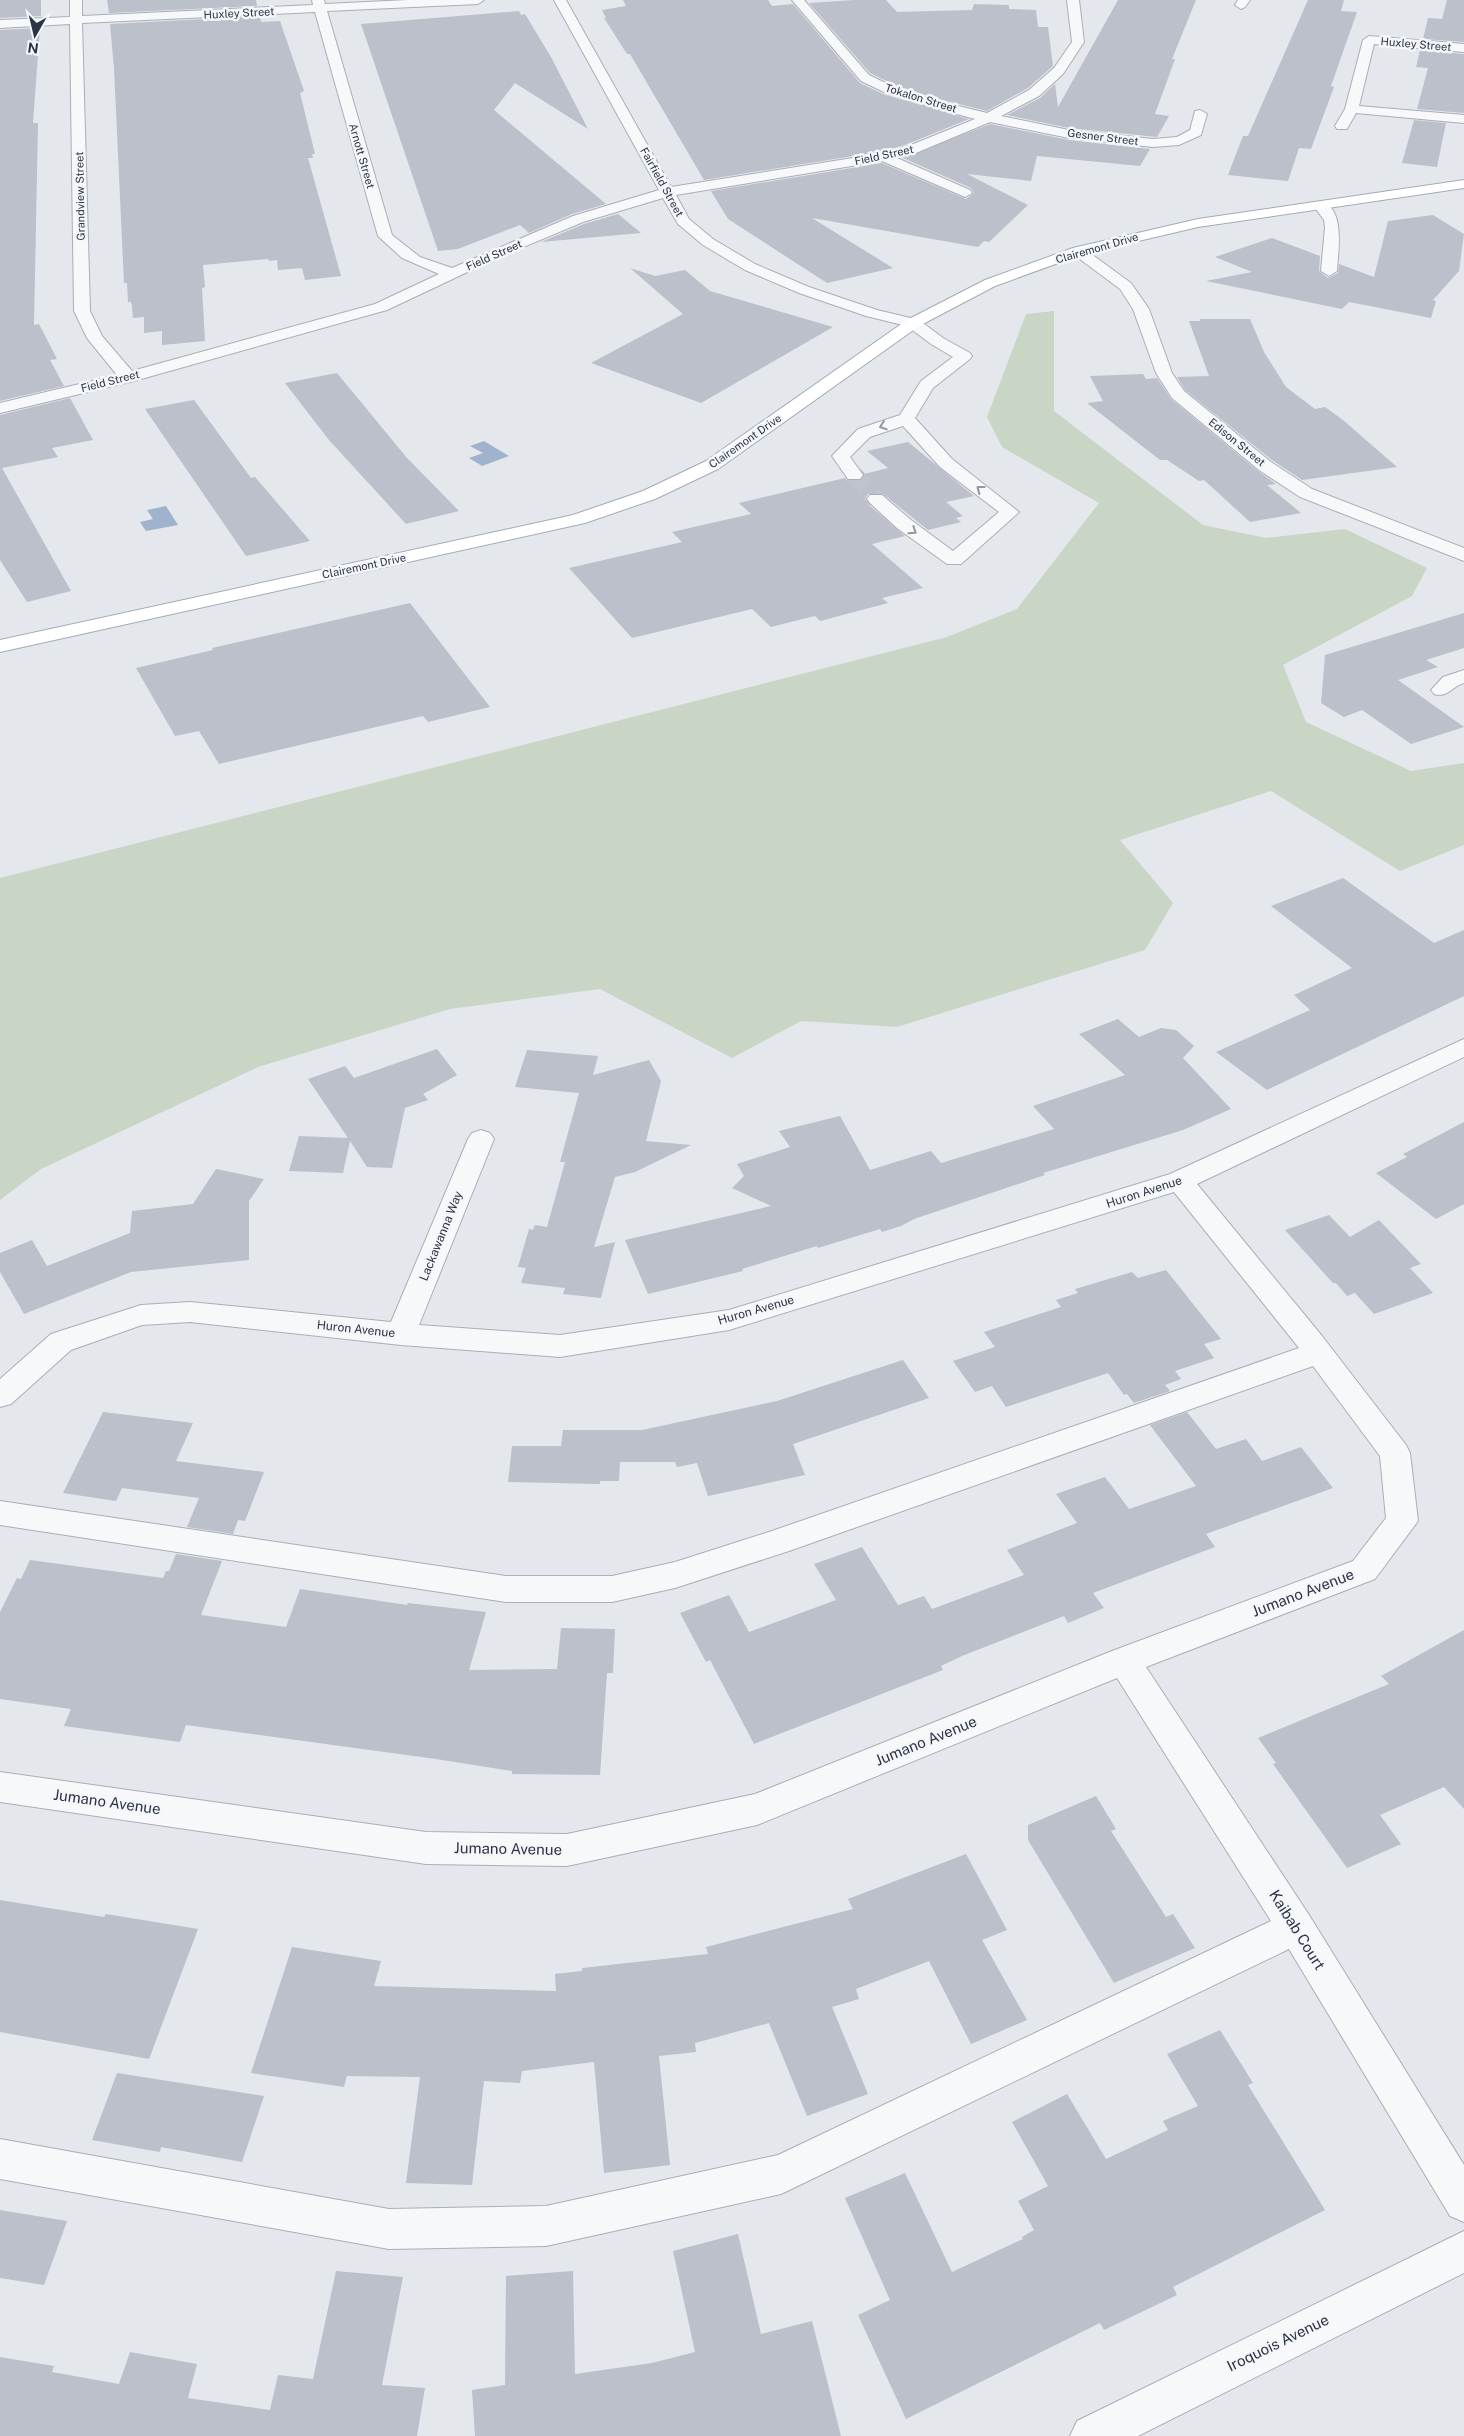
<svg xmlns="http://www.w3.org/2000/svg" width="1464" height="2436" viewBox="0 0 1464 2436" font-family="'Public Sans',sans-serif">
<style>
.green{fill:#c9d6c5}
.water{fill:#9fb4cc}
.building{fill:#bbc0ca}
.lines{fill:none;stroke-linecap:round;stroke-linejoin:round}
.minor-tunnel{stroke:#bfc3cb;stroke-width:18;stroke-dasharray:18 9;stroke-linecap:butt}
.minor-casing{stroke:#a9aeb7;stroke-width:2}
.major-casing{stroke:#a3abb8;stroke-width:2}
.minor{fill:#f7f8fa;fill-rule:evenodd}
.major{fill:#fff;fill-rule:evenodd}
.oneway{stroke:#9196a0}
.labels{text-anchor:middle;stroke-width:5;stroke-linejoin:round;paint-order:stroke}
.far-street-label{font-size:11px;fill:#2b3445;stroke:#f4f6f9}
.street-label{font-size:12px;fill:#2b3445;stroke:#f4f6f9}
.near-street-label{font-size:15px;fill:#2b3445;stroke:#f4f6f9}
</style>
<rect width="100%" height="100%" fill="#e4e7ec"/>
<!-- green -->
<path class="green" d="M 1054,311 L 1054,411 L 1203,525 L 1266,538 L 1345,529 L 1427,568 L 1412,596 L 1283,665 L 1306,722 L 1411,771 L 1464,763 L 1464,845 L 1400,871 L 1271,791 L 1120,840 L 1173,903 L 1145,950 L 897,1027 L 801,1021 L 732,1058 L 600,989 L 450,1009 L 258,1067 L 41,1169 L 0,1200 L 0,878 L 947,637 L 1017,609 L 1099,503 L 1002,447 L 987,417 L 1026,314 Z"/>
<!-- water -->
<g class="water">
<path d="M 484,441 L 509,456 L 482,466 L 469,458 L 483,453 L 470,446 Z"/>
<path d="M 166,506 L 178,525 L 146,531 L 140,522 L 153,519 L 147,510 Z"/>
</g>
<!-- building -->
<g class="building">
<path d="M 0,0 L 41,0 L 41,16 L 0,18 Z"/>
<path d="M 107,0 L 256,0 L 257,6 L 109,13 Z"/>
<path d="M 623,0 L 768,0 L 772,6 L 793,4 L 860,83 L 883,94 L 969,119 L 905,145 L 884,151 L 704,180 L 630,54 L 627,54 L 604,18 L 606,18 L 602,10 L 626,6 Z"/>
<path d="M 854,0 L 886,0 L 897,12 L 972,10 L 974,4 L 1009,5 L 1009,9 L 1036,10 L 1038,27 L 1048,27 L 1053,66 L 1028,88 L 987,111 L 931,97 L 895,85 L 870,73 L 809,3 Z"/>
<path d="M 1118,0 L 1196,0 L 1172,59 L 1175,59 L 1155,114 L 1169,116 L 1157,137 L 1069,128 L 1007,115 L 1040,98 L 1055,84 L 1058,107 Z"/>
<path d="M 1308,0 L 1344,0 L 1341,11 L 1357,12 L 1331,86 L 1334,87 L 1311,149 L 1299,148 L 1288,181 L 1228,175 L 1243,136 L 1248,136 Z"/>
<path d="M 1447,0 L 1464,0 L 1464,42 L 1423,39 L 1428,18 L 1442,19 Z"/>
<path d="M 519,11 L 521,15 L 525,14 L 551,57 L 588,129 L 515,83 L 494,110 L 606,204 L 572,214 L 529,233 L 520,225 L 458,249 L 438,251 L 361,24 Z"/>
<path d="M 260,16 L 261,22 L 280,21 L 304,91 L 300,93 L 315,154 L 312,154 L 313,158 L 308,158 L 341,276 L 305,280 L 302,268 L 278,270 L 277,260 L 269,261 L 268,259 L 203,265 L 205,287 L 202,288 L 205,341 L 162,345 L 162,331 L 144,333 L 144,317 L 133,318 L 132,306 L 131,302 L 128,302 L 127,283 L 124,283 L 114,68 L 110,24 Z"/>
<path d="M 40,28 L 33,123 L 38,123 L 34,325 L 39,324 L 57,359 L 50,360 L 64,386 L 0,401 L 0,30 Z"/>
<path d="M 1420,50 L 1464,54 L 1464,113 L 1417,109 L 1428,68 L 1416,67 Z"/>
<path d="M 1414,120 L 1446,123 L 1437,167 L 1402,163 Z"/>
<path d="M 990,124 L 1069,140 L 1150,149 L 1140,166 L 1037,156 L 1031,181 L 967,174 L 1028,205 L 989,242 L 984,241 L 978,247 L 812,218 L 893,268 L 827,283 L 728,219 L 711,191 L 882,163 L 966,199 L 974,193 L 971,188 L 903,158 Z"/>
<path d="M 618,214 L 641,233 L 541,242 L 584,224 Z"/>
<path d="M 1433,215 L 1464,234 L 1459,271 L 1433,300 L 1436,301 L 1431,318 L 1349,302 L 1342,309 L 1206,281 L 1252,272 L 1215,257 L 1272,238 L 1320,256 L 1319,271 L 1328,278 L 1338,273 L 1339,264 L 1374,277 L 1388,221 Z"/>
<path d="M 630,268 L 655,276 L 685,270 L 710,291 L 833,327 L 701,403 L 591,363 L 683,314 Z"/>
<path d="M 1200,319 L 1250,319 L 1264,352 L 1286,387 L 1315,409 L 1325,407 L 1343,420 L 1397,467 L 1302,480 L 1272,460 L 1185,390 L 1177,377 L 1209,376 L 1189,321 L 1200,321 Z"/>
<path d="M 337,373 L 407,458 L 459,511 L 406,524 L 329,440 L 285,383 Z"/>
<path d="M 1143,374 L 1146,379 L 1157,378 L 1171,399 L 1258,471 L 1276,484 L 1267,485 L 1301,513 L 1250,522 L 1204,480 L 1199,481 L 1167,460 L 1160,460 L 1087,403 L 1103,401 L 1090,376 Z"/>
<path d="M 70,398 L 93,440 L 52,448 L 58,457 L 2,468 L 71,591 L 27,602 L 0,560 L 0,415 Z"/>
<path d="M 194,400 L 251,478 L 255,477 L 310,541 L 246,556 L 145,409 Z"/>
<path d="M 908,442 L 974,496 L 946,502 L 963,516 L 956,518 L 961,522 L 928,530 L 883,494 L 868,494 L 865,499 L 868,504 L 905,536 L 872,544 L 923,588 L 882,598 L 888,603 L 820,621 L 815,616 L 771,627 L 752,609 L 632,638 L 569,568 L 682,542 L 672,532 L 751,514 L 739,503 L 845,478 L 848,481 L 860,481 L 864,474 L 888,468 L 867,451 Z"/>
<path d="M 410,603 L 490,707 L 428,722 L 423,716 L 219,764 L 199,731 L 175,736 L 136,668 L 213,650 L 212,648 Z"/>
<path d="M 1464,613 L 1464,648 L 1426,660 L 1438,667 L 1398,680 L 1464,727 L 1411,744 L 1362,710 L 1344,717 L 1321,703 L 1325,655 Z"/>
<path d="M 1343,878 L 1434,943 L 1464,930 L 1464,996 L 1267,1090 L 1216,1052 L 1310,1010 L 1294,995 L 1352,968 L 1271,906 Z"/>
<path d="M 1118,1019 L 1139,1037 L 1161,1028 L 1176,1030 L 1194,1046 L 1183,1058 L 1231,1109 L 1183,1130 L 1043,1173 L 1045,1175 L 914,1219 L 901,1226 L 882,1232 L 880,1229 L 818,1248 L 817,1246 L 742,1269 L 743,1271 L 648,1294 L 625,1240 L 771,1206 L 732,1188 L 744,1176 L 737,1164 L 790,1147 L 779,1131 L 840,1116 L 870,1170 L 931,1151 L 941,1163 L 1054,1129 L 1033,1106 L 1125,1075 L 1079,1034 Z"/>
<path d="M 437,1049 L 457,1075 L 423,1094 L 428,1100 L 405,1108 L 392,1168 L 367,1167 L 350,1141 L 343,1173 L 289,1171 L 299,1136 L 348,1138 L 308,1079 L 345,1066 L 354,1078 Z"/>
<path d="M 527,1050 L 598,1056 L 593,1075 L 649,1060 L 661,1081 L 646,1141 L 691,1145 L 635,1172 L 615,1177 L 594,1247 L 615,1242 L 601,1298 L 563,1294 L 565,1288 L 521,1283 L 526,1268 L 518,1267 L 529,1229 L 533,1230 L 535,1225 L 547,1227 L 565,1162 L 560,1162 L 579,1093 L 515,1087 Z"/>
<path d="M 1464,1122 L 1464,1204 L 1436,1219 L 1376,1173 L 1407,1157 L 1403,1154 Z"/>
<path d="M 216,1169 L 264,1179 L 249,1201 L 249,1260 L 131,1272 L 24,1314 L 0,1272 L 0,1253 L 32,1240 L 47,1266 L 130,1233 L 132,1211 L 193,1204 Z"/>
<path d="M 1329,1215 L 1350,1237 L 1379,1220 L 1421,1264 L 1410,1268 L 1433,1293 L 1374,1314 L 1355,1293 L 1347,1296 L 1336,1283 L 1333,1283 L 1285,1230 Z"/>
<path d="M 1166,1270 L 1221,1339 L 1204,1344 L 1214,1358 L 1175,1371 L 1181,1379 L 1165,1385 L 1170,1391 L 1134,1403 L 1127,1394 L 1124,1395 L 1108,1373 L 1006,1407 L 992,1386 L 975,1392 L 953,1361 L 995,1347 L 984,1332 L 1061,1307 L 1056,1300 L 1078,1293 L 1075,1289 L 1132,1272 L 1138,1278 Z"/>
<path d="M 903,1360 L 929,1398 L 793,1444 L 805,1475 L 708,1496 L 697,1463 L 677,1467 L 675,1462 L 620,1462 L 619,1481 L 600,1481 L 600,1484 L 508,1482 L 512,1446 L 561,1446 L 563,1430 L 642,1430 L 777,1401 Z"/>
<path d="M 103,1412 L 193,1423 L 176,1461 L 264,1472 L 245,1521 L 238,1520 L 233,1534 L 187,1527 L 199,1498 L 122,1488 L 116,1501 L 63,1493 Z"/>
<path d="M 1187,1412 L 1216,1449 L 1246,1439 L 1262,1461 L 1301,1447 L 1333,1488 L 1206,1534 L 1215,1547 L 1093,1593 L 1104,1608 L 1068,1623 L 1064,1616 L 962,1656 L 941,1666 L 943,1670 L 754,1744 L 710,1660 L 706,1662 L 680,1613 L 729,1595 L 749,1632 L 836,1600 L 814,1564 L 862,1547 L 898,1605 L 924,1596 L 932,1609 L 1024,1575 L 1007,1550 L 1077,1523 L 1056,1494 L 1105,1477 L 1129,1509 L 1196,1486 L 1150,1425 Z"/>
<path d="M 176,1554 L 222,1561 L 201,1615 L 286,1627 L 300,1589 L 407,1605 L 408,1603 L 486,1612 L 469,1670 L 557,1669 L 561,1628 L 615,1629 L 613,1673 L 607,1673 L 600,1775 L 512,1774 L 512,1771 L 436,1759 L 186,1725 L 180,1742 L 64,1726 L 71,1709 L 0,1699 L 0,1612 L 17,1578 L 21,1579 L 30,1560 L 163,1578 L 166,1571 L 169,1571 Z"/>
<path d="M 1464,1630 L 1464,1809 L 1444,1787 L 1380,1815 L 1401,1844 L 1347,1868 L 1273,1764 L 1276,1763 L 1258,1738 L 1389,1684 L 1381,1676 Z"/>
<path d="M 1096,1796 L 1116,1829 L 1111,1831 L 1166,1917 L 1173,1914 L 1195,1948 L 1114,1983 L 1028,1840 L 1028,1825 Z"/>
<path d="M 966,1854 L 1007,1930 L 982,1940 L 1027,2020 L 971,2044 L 929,1961 L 856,1989 L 859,1999 L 832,2007 L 868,2094 L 807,2116 L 769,2023 L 695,2043 L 696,2052 L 659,2056 L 670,2165 L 604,2173 L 594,2062 L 522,2071 L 520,2083 L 484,2081 L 472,2185 L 406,2183 L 420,2077 L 347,2076 L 344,2087 L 251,2073 L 292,1947 L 381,1961 L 374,1986 L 556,1991 L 555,1974 L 582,1971 L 582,1968 L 708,1954 L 706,1947 L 853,1909 L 848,1899 Z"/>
<path d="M 0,1900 L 104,1917 L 106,1914 L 198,1929 L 149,2059 L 0,2032 Z"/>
<path d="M 1220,2030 L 1253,2083 L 1248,2085 L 1325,2210 L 1173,2287 L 1177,2295 L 1104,2330 L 1100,2323 L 906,2419 L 858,2315 L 890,2300 L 845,2198 L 905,2173 L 952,2272 L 1023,2239 L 1022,2237 L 1034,2230 L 1018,2201 L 1048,2186 L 1012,2122 L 1067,2094 L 1106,2159 L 1168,2130 L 1163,2121 L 1198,2106 L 1167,2054 Z"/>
<path d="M 117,2073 L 264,2096 L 242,2162 L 161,2147 L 160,2152 L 92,2140 Z"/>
<path d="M 0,2210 L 67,2221 L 44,2285 L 0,2278 Z"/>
<path d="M 738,2234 L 761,2334 L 812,2321 L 841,2436 L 475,2436 L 472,2390 L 505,2385 L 506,2276 L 573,2271 L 575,2374 L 652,2363 L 695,2352 L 673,2251 Z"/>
<path d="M 336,2271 L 403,2277 L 382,2385 L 425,2388 L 417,2436 L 0,2436 L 0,2357 L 54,2366 L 52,2372 L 119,2384 L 130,2352 L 197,2364 L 188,2398 L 270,2410 L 278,2375 L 313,2379 Z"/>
</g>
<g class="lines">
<!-- minor-tunnel -->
<path class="minor-tunnel" d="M 854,475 L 876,499"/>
<!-- minor casing -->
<g class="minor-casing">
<g id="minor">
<path d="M 70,0 L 82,0 L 82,16 L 313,5 L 312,0 L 324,0 L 325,4 L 408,0 L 484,0 L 478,4 L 327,11 L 392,235 L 420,257 L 452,268 L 573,216 L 659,190 L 554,0 L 566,0 L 671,187 L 884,153 L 906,147 L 975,119 L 921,104 L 884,92 L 861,81 L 792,0 L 804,0 L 869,75 L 894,87 L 930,99 L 987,113 L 1029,90 L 1054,68 L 1072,42 L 1067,0 L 1079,0 L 1084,42 L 1063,74 L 1039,96 L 1001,116 L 1069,130 L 1153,139 L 1177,137 L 1190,130 L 1195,111 L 1200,110 L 1207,114 L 1201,135 L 1179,145 L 1153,147 L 1069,138 L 990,122 L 916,153 L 897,158 L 970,190 L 972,193 L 965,197 L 882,161 L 676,195 L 689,219 L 713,239 L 755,264 L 809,287 L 877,310 L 919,320 L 943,338 L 970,353 L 972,356 L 970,359 L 933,388 L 915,418 L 952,459 L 1019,512 L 961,564 L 947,564 L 897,528 L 870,503 L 867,499 L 870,495 L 882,495 L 911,520 L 953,551 L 999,512 L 940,467 L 903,426 L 870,437 L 850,457 L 863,475 L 860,479 L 848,479 L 832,456 L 858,429 L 900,415 L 921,381 L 953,357 L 931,344 L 907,326 L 866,316 L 799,293 L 745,270 L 703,245 L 678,224 L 663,198 L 583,222 L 495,259 L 387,310 L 134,381 L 0,413 L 0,403 L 117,375 L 87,338 L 74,311 L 70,24 L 0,28 L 0,20 L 70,17 ZM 315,12 L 378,236 L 402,258 L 439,274 L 375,304 L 132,371 L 102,336 L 90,311 L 82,23 Z"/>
<path d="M 1238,0 L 1250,0 L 1245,7 L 1241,9 L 1235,5 Z"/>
<path d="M 1369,36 L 1464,44 L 1464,52 L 1374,44 L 1359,106 L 1464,115 L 1464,123 L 1356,113 L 1347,129 L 1337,129 L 1335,126 L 1345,109 L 1363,40 Z"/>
<path d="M 1320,201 C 1346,207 1338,251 1337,271 L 1329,276 L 1321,271 L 1325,227 L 1324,220 L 1313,205 Z"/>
<path d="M 1078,247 L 1083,248 L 1131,283 L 1149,309 L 1172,373 L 1184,391 L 1271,462 L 1312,489 L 1464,548 L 1464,561 L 1300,497 L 1259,470 L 1172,398 L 1156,373 L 1133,309 L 1120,289 L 1073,254 L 1071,251 Z"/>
<path d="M 1464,670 L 1464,683 C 1451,687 1448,698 1434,694 L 1431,690 L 1443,677 Z"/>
<path d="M 1464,1039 L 1464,1057 L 1197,1184 L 1322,1336 L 1406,1445 L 1410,1453 L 1418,1521 L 1375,1579 L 1146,1667 L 1309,1915 L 1464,2165 L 1464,2222 L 1450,2216 L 1289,1949 L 781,2194 L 546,2246 L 389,2249 L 0,2179 L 0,2139 L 389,2209 L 546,2206 L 778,2155 L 1271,1921 L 1117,1678 L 757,1825 L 567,1866 L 426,1864 L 0,1802 L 0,1772 L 426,1832 L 567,1834 L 755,1794 L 1112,1651 L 1353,1561 L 1386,1518 L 1380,1456 L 1313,1366 L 789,1551 L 675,1588 L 612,1602 L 506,1602 L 0,1525 L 0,1501 L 506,1576 L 612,1576 L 675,1562 L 772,1531 L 1299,1348 L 1174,1192 L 729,1330 L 560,1357 L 401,1345 L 190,1322 L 142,1325 L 71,1350 L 11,1404 L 0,1407 L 0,1379 L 51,1334 L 141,1305 L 190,1302 L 391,1322 L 468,1139 L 472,1133 L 481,1130 L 490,1133 L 494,1139 L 419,1325 L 560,1335 L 729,1310 L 1170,1174 Z"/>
<path d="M 1464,2231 L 1464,2273 L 1138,2436 L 1070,2436 L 1077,2421 Z"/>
</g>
</g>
<!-- major casing -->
<g class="major-casing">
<path id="major" d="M 1464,180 L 1464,188 L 1198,227 L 1083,254 L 995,286 L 919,326 L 718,469 L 655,499 L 585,523 L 0,652 L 0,640 L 573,515 L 643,491 L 706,461 L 907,320 L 985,280 L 1073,248 L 1198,219 Z"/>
</g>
<!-- minor -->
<use href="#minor" class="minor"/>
<!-- major -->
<use href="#major" class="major"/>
</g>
<!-- one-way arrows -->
<defs><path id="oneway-chevron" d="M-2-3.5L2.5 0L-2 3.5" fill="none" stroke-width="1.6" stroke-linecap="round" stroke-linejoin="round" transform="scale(1.25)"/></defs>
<g class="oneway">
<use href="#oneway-chevron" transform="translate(883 426) rotate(161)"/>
<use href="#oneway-chevron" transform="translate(980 489) rotate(-143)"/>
<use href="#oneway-chevron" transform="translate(913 531) rotate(35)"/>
</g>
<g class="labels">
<!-- far-street labels -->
<g class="far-street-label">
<text transform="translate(239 13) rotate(-3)" y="4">Huxley Street</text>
<text transform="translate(1416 44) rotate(5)" y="4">Huxley Street</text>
<text transform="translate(921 98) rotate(17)" y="4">Tokalon Street</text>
<text transform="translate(1103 137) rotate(7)" y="4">Gesner Street</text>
<text transform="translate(884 155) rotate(-12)" y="4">Field Street</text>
<text transform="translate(362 156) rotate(74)" y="4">Arnott Street</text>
<text transform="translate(662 182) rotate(61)" y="4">Fairfield Street</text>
<text transform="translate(80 196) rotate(-91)" y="4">Grandview Street</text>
<text transform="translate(1097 248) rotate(-16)" y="4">Clairemont Drive</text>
<text transform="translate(494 255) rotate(-24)" y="4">Field Street</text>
<text transform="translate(110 381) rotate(-14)" y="4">Field Street</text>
<text transform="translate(745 441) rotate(-35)" y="4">Clairemont Drive</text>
<text transform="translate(1237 442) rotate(39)" y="4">Edison Street</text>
<text transform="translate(364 566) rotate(-12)" y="4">Clairemont Drive</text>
</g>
<!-- street labels -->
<g class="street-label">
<text transform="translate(1144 1192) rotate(-18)" y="4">Huron Avenue</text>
<text transform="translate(441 1236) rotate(-68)" y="4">Lackawanna Way</text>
<text transform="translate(756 1310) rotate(-16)" y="4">Huron Avenue</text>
<text transform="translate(356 1329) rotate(6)" y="4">Huron Avenue</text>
</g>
<!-- near-street labels -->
<g class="near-street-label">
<text transform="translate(1303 1593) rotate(-21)" y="5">Jumano Avenue</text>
<text transform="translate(926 1741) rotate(-22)" y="5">Jumano Avenue</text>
<text transform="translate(107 1802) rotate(8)" y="5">Jumano Avenue</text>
<text transform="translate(508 1849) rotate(1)" y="5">Jumano Avenue</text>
<text transform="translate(1297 1930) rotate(58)" y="5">Kaibab Court</text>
<text transform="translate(1278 2343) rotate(-26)" y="5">Iroquois Avenue</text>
</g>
</g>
<!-- north arrow -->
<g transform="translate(35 35) rotate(188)" stroke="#f4f6f9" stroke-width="4" paint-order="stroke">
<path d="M0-4L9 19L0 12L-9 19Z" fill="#2b3445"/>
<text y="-8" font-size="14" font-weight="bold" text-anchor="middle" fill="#2b3445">N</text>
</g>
</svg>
